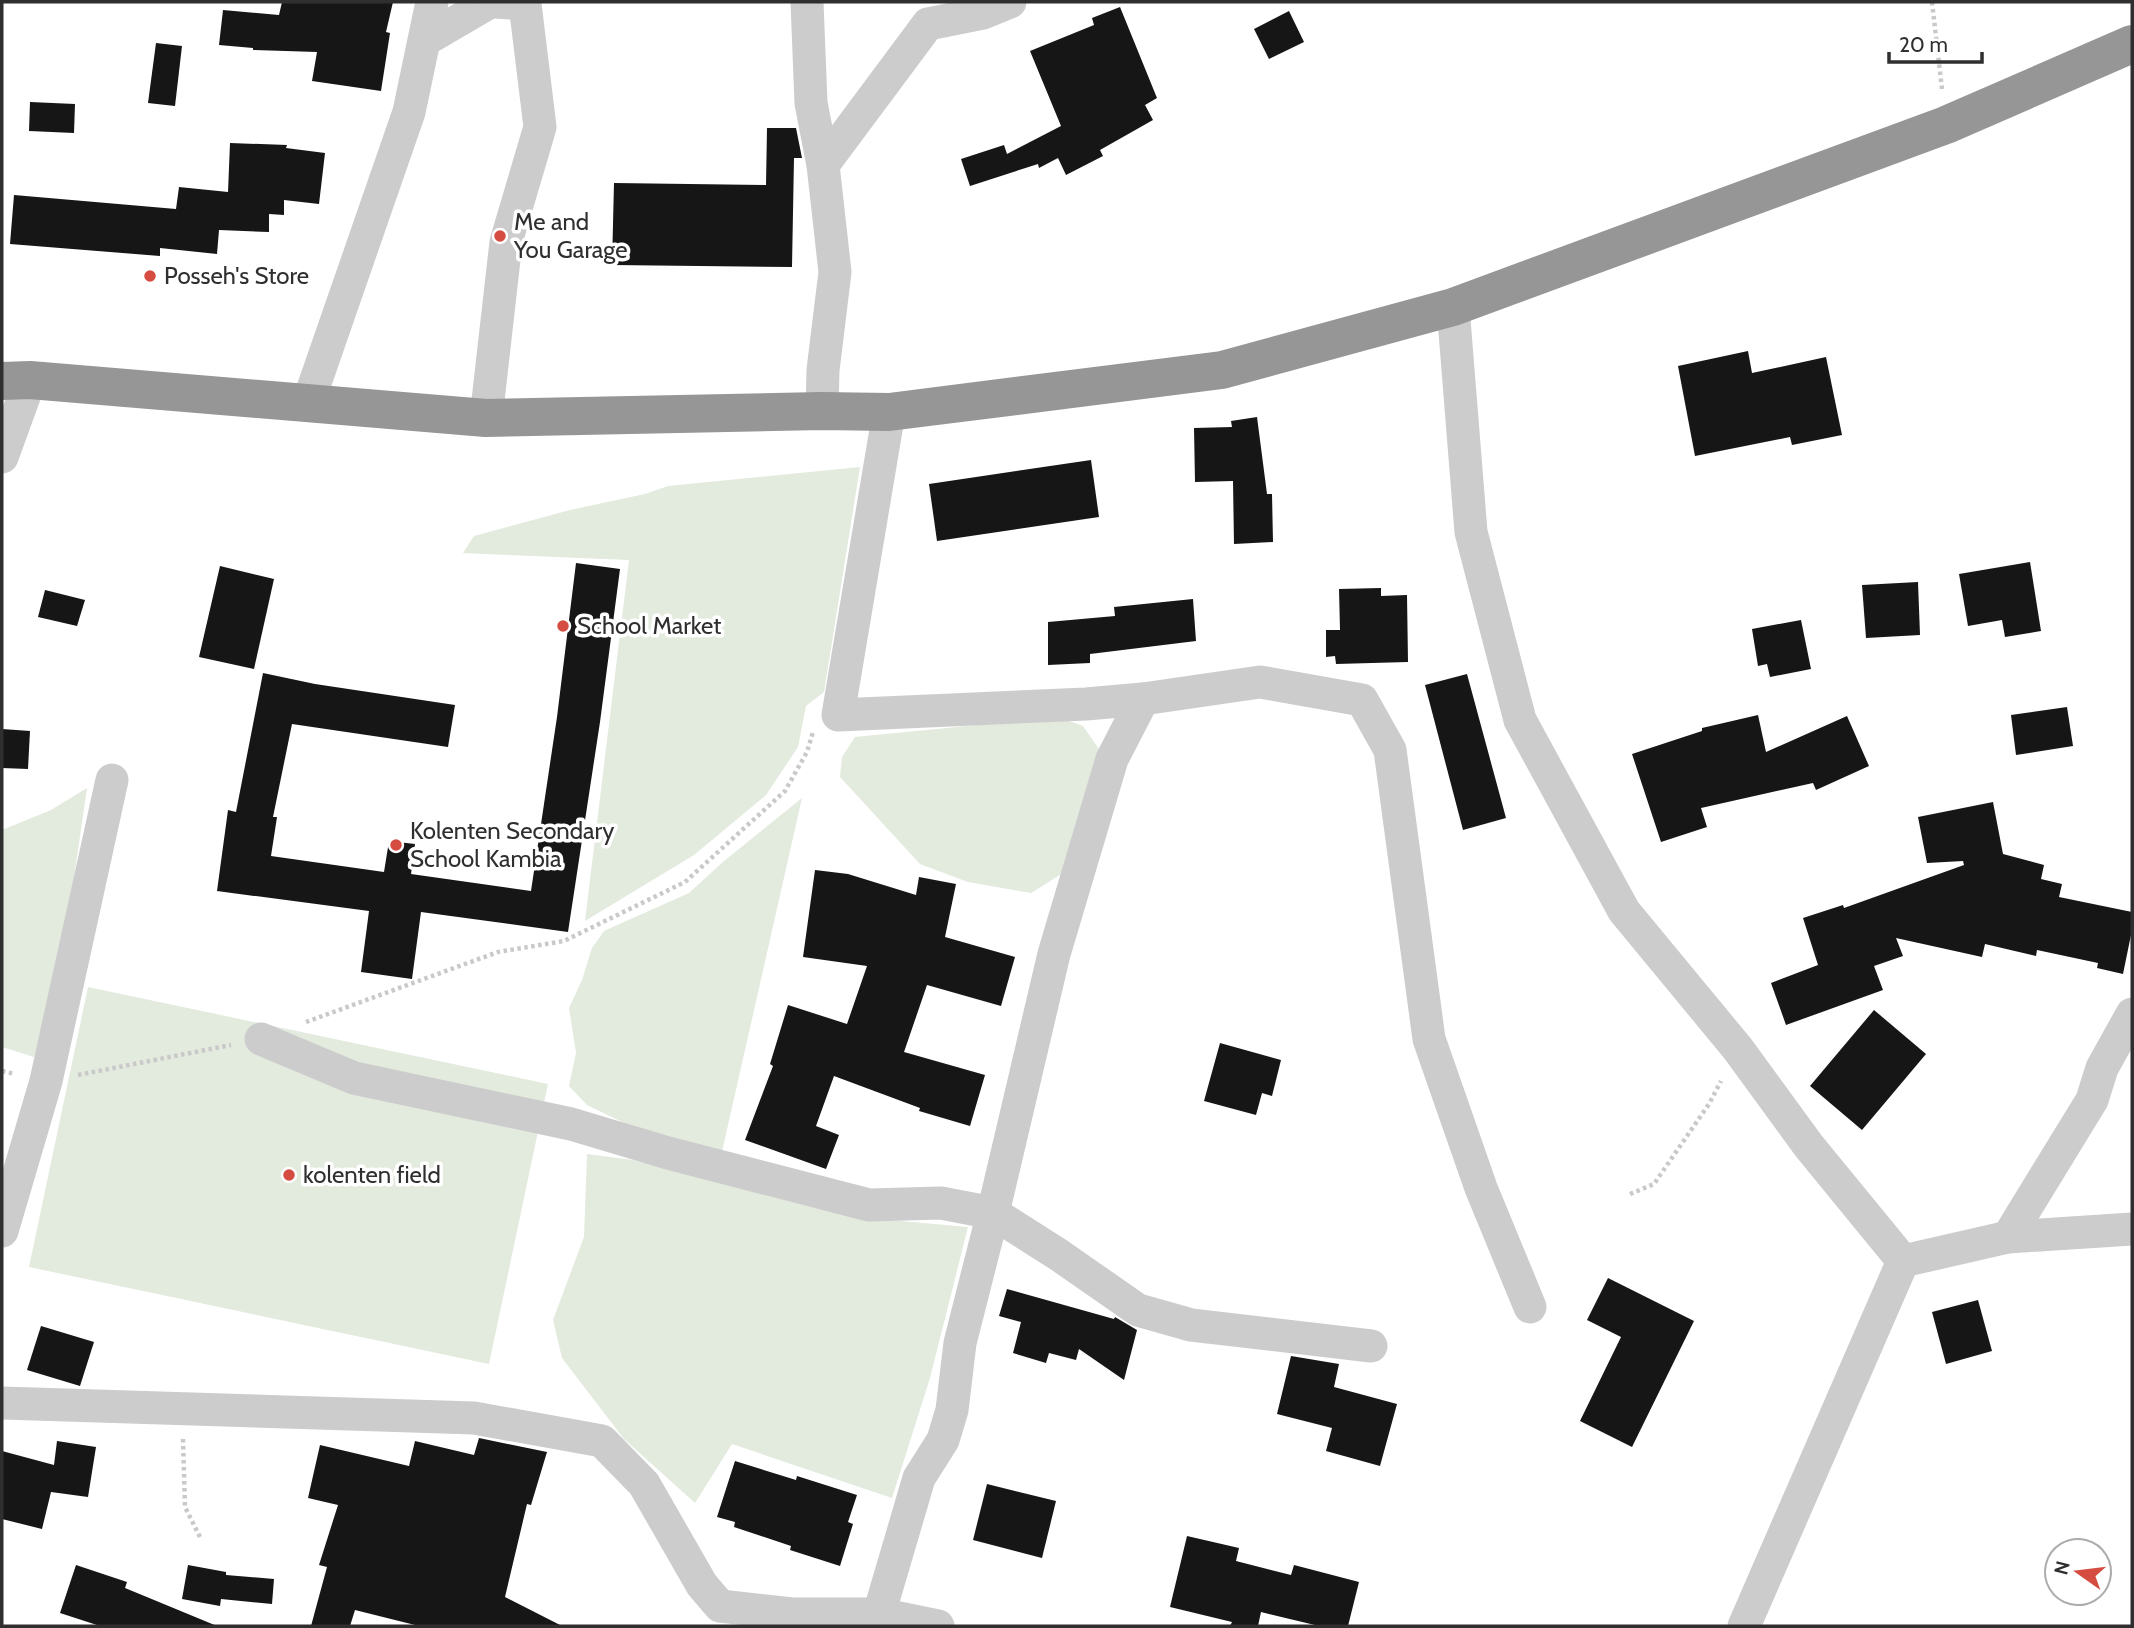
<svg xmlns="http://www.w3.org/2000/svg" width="2134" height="1628" viewBox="0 0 2134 1628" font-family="Cabin,sans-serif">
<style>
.green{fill:#e3eade}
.building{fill:#161616}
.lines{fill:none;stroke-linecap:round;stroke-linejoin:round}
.path{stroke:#c9c9c9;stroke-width:4.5;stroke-dasharray:3.5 3.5;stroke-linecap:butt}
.street{stroke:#ccc;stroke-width:33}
.highway{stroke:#969696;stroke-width:38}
.poi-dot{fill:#d54d41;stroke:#fff;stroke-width:2.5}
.labels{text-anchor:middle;stroke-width:7;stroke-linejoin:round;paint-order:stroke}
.poi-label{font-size:24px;fill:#2f2f2f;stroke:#fff;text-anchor:start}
</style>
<rect width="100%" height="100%" fill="#fff"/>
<!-- green -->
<g class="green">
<path d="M 860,467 L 824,692 L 806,706 L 798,747 L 766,795 L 694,855 L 585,921 L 629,560 L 463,553 L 474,536 L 570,510 L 645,494 L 668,486 Z"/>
<path d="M 1058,717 L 1083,726 L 1099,749 L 1063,873 L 1031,893 L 968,882 L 920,864 L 840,777 L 842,757 L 855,737 Z"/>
<path d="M 87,788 L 62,960 L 34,1057 L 2,1047 L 2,830 L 51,810 Z"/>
<path d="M 802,798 L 721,1156 L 651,1136 L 587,1105 L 569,1086 L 576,1053 L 569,1008 L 582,980 L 592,948 L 604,931 L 689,893 L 724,861 Z"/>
<path d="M 88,987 L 548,1084 L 489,1364 L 29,1267 Z"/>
<path d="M 587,1154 L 633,1160 L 867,1218 L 968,1227 L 930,1378 L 892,1498 L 732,1444 L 695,1503 L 624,1439 L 562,1358 L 553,1320 L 584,1237 Z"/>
</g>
<!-- building -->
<g class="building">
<path d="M 282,2 L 393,2 L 386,32 L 390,33 L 381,91 L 312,81 L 317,52 L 253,50 L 253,48 L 219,45 L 223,10 L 279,15 Z"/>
<path d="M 1120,7 L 1157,98 L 1145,105 L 1153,120 L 1100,150 L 1103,156 L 1066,175 L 1058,158 L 1039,168 L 1038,164 L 970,186 L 961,159 L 1004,145 L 1007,154 L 1061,126 L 1030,51 L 1094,25 L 1092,18 Z"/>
<path d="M 1289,11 L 1304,42 L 1269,59 L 1254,29 Z"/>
<path d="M 156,43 L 182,46 L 175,106 L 148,103 Z"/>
<path d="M 30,102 L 75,104 L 74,133 L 29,131 Z"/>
<path d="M 767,128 L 796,128 L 802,158 L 794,158 L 792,267 L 612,265 L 614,183 L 766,185 Z"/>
<path d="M 230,143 L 287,145 L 286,148 L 325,153 L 319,204 L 284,200 L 284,215 L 269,214 L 269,232 L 219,230 L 217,254 L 160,248 L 160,256 L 10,244 L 14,195 L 176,209 L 179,187 L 228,192 Z"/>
<path d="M 1748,351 L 1752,373 L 1826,357 L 1842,435 L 1792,445 L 1790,437 L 1695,456 L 1678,366 Z"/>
<path d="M 1257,417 L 1267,494 L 1272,494 L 1273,542 L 1234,544 L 1233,481 L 1195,482 L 1194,428 L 1232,427 L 1231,421 Z"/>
<path d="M 1091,460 L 1099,517 L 937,541 L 929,484 Z"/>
<path d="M 2030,562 L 2041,631 L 2005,637 L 2002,620 L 1968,626 L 1959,574 Z"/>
<path d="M 576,563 L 620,569 L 600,722 L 568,932 L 421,912 L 412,979 L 361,972 L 369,911 L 217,891 L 228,810 L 236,812 L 263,673 L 315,684 L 455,705 L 448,747 L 292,724 L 273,817 L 277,817 L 271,856 L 384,872 L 389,841 L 415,844 L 411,874 L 531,891 L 557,717 Z"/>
<path d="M 220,566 L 274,579 L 254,669 L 199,657 Z"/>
<path d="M 1918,582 L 1920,635 L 1866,638 L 1862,585 Z"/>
<path d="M 1381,588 L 1381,596 L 1407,595 L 1408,662 L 1336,664 L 1335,656 L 1326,657 L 1326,630 L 1340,630 L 1339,589 Z"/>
<path d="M 45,590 L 85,600 L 77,626 L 38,617 Z"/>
<path d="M 1193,599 L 1196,641 L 1090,654 L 1090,663 L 1048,665 L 1048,622 L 1115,616 L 1114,607 Z"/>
<path d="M 1801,620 L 1811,669 L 1770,677 L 1767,664 L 1758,666 L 1752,629 Z"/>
<path d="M 1467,674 L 1506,818 L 1463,830 L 1425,685 Z"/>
<path d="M 2067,707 L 2073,746 L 2016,755 L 2011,715 Z"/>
<path d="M 1758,715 L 1766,752 L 1847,716 L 1869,766 L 1816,790 L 1813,783 L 1701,808 L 1707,827 L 1661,842 L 1632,754 L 1702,731 L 1702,728 Z"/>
<path d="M 2,729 L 30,731 L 28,769 L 2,768 Z"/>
<path d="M 1993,802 L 2003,854 L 2044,865 L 2041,879 L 2062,884 L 2059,897 L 2132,912 L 2132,930 L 2123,974 L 2097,968 L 2098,963 L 2037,950 L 2036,956 L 1985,944 L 1982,957 L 1896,938 L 1903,956 L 1874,966 L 1883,990 L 1786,1025 L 1771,983 L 1818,965 L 1803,918 L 1843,905 L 1844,908 L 1964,865 L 1963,861 L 1927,863 L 1918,817 Z"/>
<path d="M 815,870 L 848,874 L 916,895 L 919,877 L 956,884 L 945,937 L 1015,957 L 1001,1006 L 927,985 L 904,1052 L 985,1075 L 970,1126 L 919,1111 L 920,1108 L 834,1076 L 816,1126 L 839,1135 L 826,1169 L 745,1140 L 773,1066 L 770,1064 L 788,1005 L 847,1024 L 867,966 L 803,957 Z"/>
<path d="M 1874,1010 L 1926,1054 L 1862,1130 L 1810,1086 Z"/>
<path d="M 1220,1043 L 1281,1060 L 1272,1096 L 1262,1093 L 1256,1115 L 1204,1101 Z"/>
<path d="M 1608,1278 L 1694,1321 L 1632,1447 L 1580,1421 L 1621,1337 L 1587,1320 Z"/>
<path d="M 1007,1289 L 1114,1319 L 1115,1317 L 1137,1330 L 1124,1380 L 1079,1349 L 1076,1360 L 1049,1353 L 1046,1363 L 1013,1353 L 1021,1322 L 999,1316 Z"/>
<path d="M 1978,1300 L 1992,1351 L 1946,1364 L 1932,1312 Z"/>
<path d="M 41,1326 L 94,1342 L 80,1386 L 27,1370 Z"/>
<path d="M 1291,1356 L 1339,1364 L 1334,1387 L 1397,1404 L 1380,1466 L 1326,1451 L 1332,1428 L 1277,1414 Z"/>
<path d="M 479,1438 L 547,1452 L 531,1505 L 527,1504 L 505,1597 L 562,1626 L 419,1626 L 355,1610 L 350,1626 L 311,1626 L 327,1567 L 319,1565 L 338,1505 L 308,1498 L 320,1445 L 409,1466 L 415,1441 L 474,1455 Z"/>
<path d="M 57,1441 L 96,1447 L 88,1497 L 51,1492 L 42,1529 L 2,1519 L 2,1451 L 54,1465 Z"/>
<path d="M 735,1461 L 796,1480 L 797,1476 L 857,1495 L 848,1522 L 853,1524 L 840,1566 L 790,1550 L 791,1546 L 734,1527 L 735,1522 L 717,1517 Z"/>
<path d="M 987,1484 L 1056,1501 L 1042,1558 L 973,1540 Z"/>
<path d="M 1187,1536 L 1239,1548 L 1236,1561 L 1291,1575 L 1294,1565 L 1359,1582 L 1348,1626 L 1319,1626 L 1261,1612 L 1258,1626 L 1230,1626 L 1232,1622 L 1170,1607 Z"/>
<path d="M 76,1565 L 127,1582 L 125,1588 L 217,1626 L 100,1626 L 60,1613 Z"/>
<path d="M 188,1565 L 226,1572 L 226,1575 L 274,1579 L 272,1604 L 221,1599 L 220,1606 L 182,1599 Z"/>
</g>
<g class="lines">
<!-- path -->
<g class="path">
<path d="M 1932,2 L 1942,89"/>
<path d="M 306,1022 L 498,952 L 564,941 L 685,882 L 785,791 L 807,752 L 813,732"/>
<path d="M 2,1071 L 15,1074"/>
<path d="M 78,1075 L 231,1045"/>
<path d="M 1630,1194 L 1654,1184 L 1709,1104 L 1721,1081"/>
<path d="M 183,1439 L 185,1507 L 201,1539"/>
</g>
<!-- street -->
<g class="street">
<path d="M 807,2 L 811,103 L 823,165 L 835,272 L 823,370 L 822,411"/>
<path d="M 425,40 L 490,2"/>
<path d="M 823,165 L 928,24 L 983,13 L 1010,2"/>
<path d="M 1453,307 L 1471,532 L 1520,720 L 1624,911 L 1738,1049 L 1808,1145 L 1903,1261 L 2008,1237 L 2132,1229"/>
<path d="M 308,403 L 409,112 L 432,2"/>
<path d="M 889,412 L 838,715 L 1086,704 L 1143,699 L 1260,682 L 1362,700 L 1390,750 L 1429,1039 L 1481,1188 L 1530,1307"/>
<path d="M 486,418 L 506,242 L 540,127 L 525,4 L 495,2"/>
<path d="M 2,457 L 30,380"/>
<path d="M 261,1039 L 354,1078 L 571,1124 L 668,1153 L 869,1205 L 941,1203 L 993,1213 L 1059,1255 L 1138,1310 L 1191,1325 L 1371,1346"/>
<path d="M 2,1231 L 46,1081 L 112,780"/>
<path d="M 2008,1237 L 2092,1100 L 2102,1068 L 2132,1014"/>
<path d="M 2,1403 L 474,1418 L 602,1441 L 644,1484 L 702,1585 L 720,1606 L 792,1614 L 879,1614 L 919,1478 L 943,1440 L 952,1410 L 960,1343 L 993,1213 L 1054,954 L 1112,759 L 1143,699"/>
<path d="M 875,1626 L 879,1614 L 938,1626"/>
<path d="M 1744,1626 L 1903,1261"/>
</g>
<!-- highway -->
<path class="highway" d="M 2,381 L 30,380 L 486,418 L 822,411 L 889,412 L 1222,370 L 1453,307 L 1946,125 L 2132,44"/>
</g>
<!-- markers -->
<g class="poi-dot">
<circle cx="500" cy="236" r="7"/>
<circle cx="150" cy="276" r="7"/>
<circle cx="563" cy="626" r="7"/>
<circle cx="396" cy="845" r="7"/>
<circle cx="289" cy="1175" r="7"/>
</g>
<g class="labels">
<!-- poi labels -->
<g class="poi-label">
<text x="514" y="230">Me and<tspan x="514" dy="28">You Garage</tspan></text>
<text x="164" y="284">Posseh's Store</text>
<text x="577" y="634">School Market</text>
<text x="410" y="839">Kolenten Secondary<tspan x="410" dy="28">School Kambia</tspan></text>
<text x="303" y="1183">kolenten field</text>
</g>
</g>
<!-- border -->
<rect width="2134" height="1628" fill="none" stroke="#2f2f2f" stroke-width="7"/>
<!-- north arrow -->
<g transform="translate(2078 1572) rotate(284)"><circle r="33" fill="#ffffff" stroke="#acacac" stroke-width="2"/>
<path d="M0-5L12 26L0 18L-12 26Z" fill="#d54d41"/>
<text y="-10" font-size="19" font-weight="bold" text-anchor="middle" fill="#2f2f2f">N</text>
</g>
<!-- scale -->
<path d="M1889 52v10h93v-10" fill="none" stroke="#2f2f2f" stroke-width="3.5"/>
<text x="1899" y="52" font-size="21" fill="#2f2f2f" stroke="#ffffff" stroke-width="5" paint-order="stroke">20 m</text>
</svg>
